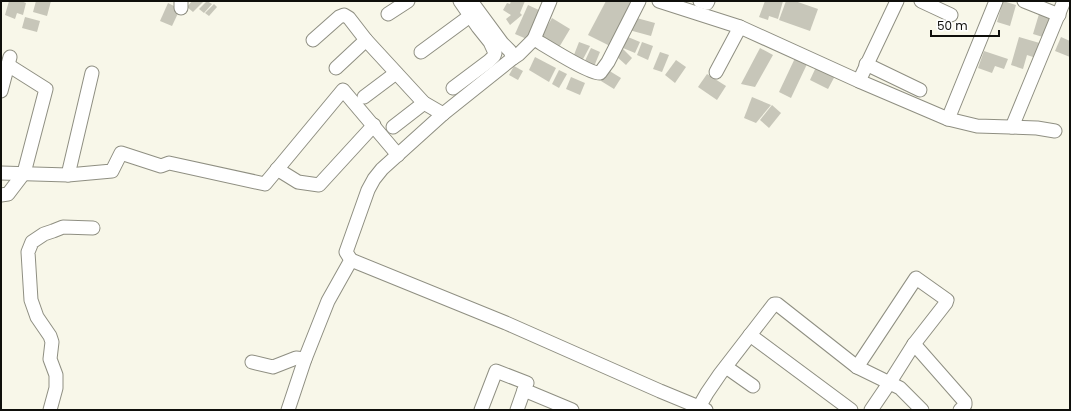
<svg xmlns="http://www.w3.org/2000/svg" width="1071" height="411" viewBox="0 0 1071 411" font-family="Poppins,sans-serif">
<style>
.building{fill:#c7c6b9}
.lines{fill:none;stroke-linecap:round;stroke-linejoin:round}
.minor-casing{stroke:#8f8f82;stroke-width:15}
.minor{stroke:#fff;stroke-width:13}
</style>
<rect width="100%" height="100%" fill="#f8f7e9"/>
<!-- building -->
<g class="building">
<path d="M 9,1 L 21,1 L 26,3 L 23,15 L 17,13 L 15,19 L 5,15 Z"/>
<path d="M 36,1 L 51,1 L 47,16 L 33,12 Z"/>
<path d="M 192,1 L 204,1 L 193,12 L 187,7 Z"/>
<path d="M 207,1 L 212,4 L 204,13 L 199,9 Z"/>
<path d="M 511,1 L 525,1 L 520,13 L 522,15 L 510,25 L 506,19 L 511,15 L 503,10 L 507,3 L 510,4 Z"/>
<path d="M 606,1 L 635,1 L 612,47 L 588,35 Z"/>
<path d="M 765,1 L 783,1 L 778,19 L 769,16 L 768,20 L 759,17 Z"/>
<path d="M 786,1 L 795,1 L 818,9 L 810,31 L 779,20 Z"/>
<path d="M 1003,1 L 1016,5 L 1010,26 L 997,22 Z"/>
<path d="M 168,3 L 180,9 L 172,26 L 160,21 Z"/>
<path d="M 214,4 L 217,7 L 209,16 L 205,13 Z"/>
<path d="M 528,5 L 541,11 L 529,40 L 515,34 Z"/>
<path d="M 1039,14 L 1052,18 L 1046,38 L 1033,34 Z"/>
<path d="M 25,17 L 40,21 L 37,32 L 22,28 Z"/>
<path d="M 633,17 L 655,23 L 651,36 L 629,30 Z"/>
<path d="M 552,18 L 570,29 L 558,49 L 540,39 Z"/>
<path d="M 628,37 L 640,42 L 635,53 L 623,48 Z"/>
<path d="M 1019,37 L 1043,44 L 1039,59 L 1027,55 L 1023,69 L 1011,65 Z"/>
<path d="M 1061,37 L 1070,41 L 1070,57 L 1055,51 Z"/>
<path d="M 579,42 L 590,46 L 581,63 L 572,60 Z"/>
<path d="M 642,42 L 653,46 L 648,60 L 637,55 Z"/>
<path d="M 591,48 L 600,52 L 593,69 L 583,65 Z"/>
<path d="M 760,48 L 773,55 L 755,87 L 741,84 Z"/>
<path d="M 623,49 L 632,58 L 626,65 L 616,56 Z"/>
<path d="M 984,51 L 1008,59 L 1004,69 L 995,66 L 992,73 L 978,68 Z"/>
<path d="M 660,52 L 669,55 L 662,72 L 653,69 Z"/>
<path d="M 796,56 L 808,62 L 791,98 L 779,92 Z"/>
<path d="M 535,57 L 556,68 L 549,82 L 529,70 Z"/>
<path d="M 676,60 L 686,67 L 675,83 L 665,75 Z"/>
<path d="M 817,65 L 836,74 L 828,89 L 810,80 Z"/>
<path d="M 514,66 L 523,71 L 518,80 L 509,75 Z"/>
<path d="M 559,70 L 567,74 L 559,88 L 552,84 Z"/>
<path d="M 608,70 L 621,78 L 614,89 L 601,81 Z"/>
<path d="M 707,74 L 726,86 L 717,100 L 698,87 Z"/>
<path d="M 571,77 L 585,83 L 580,95 L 566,89 Z"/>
<path d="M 752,97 L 771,105 L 756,123 L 744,118 Z"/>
<path d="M 772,105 L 781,113 L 769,128 L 760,120 Z"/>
</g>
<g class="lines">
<!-- minor casing -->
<g class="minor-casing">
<g id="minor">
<path d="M 659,1 L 740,27 L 859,81 L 948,119 L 977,126 L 1037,128 L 1055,131"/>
<path d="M 700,1 L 707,3 L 708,1"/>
<path d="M 921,1 L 951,15"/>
<path d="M 1024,1 L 1059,15"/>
<path d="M 181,8 L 181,1"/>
<path d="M 388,14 L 408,1"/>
<path d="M 534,39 C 546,46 590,74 600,73 L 608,62 L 639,1"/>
<path d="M 313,40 L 339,17 L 344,15 L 349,18 L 366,40 L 424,103 L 443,114"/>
<path d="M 421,52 L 470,16"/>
<path d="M 513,58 L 519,54 L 534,39 L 550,1"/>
<path d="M 866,64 L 920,90"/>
<path d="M 336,68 L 366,40"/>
<path d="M 716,72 L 740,27"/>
<path d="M 859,81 L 897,1"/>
<path d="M 453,88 L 489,61 L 494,56 L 495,53 L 490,42 L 478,27 L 460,1"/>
<path d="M 1,91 L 10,57"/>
<path d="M 364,97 L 396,73"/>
<path d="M 948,119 L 996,1"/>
<path d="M 393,127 L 424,103"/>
<path d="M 1012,127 L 1064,1"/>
<path d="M 277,169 L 298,182 L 319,185 L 374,125"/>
<path d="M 1,173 L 68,175 L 112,171 L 121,153 L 161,166 L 169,163 L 265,184 L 343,90 L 398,155"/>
<path d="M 68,175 L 92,73"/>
<path d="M 1,195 L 8,194 L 24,173 L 46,89 L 8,65"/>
<path d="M 351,260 L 506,323 L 660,391 L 706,410"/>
<path d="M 750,335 L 851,410"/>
<path d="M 914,344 L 965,402 L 965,405 L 960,410"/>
<path d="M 252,362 L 273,367 L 296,358 L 305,359"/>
<path d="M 726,367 L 753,386"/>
<path d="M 857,367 L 916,278 L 947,300 L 946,303 L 914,344 L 890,382 L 871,410"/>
<path d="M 699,407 L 707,393 L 720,374 L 774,304 L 777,304 L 857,367 L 900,388 L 922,410"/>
<path d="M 50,410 L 56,388 L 56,375 L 50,359 L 52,342 L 50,336 L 37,317 L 31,300 L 28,252 L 32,242 L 44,234 L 53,231 L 63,227 L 93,228"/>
<path d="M 288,410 L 305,359 L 328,301 L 351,260 L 346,252 L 368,190 L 374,179 L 382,169 L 443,114 L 513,58 L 510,51 L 502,43 L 471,1"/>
<path d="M 481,410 L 496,371 L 527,383 L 524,390 L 572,410"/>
<path d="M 517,410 L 524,390"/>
</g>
</g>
<!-- minor -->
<use href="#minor" class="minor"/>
</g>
<!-- border -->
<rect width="1071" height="411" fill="none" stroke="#0f0f0b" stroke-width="4"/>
<!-- scale -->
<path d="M931 30v6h68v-6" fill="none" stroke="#0f0f0b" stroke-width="2"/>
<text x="937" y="30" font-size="12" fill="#0f0f0b" stroke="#ffffff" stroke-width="3" paint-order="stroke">50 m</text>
</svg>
